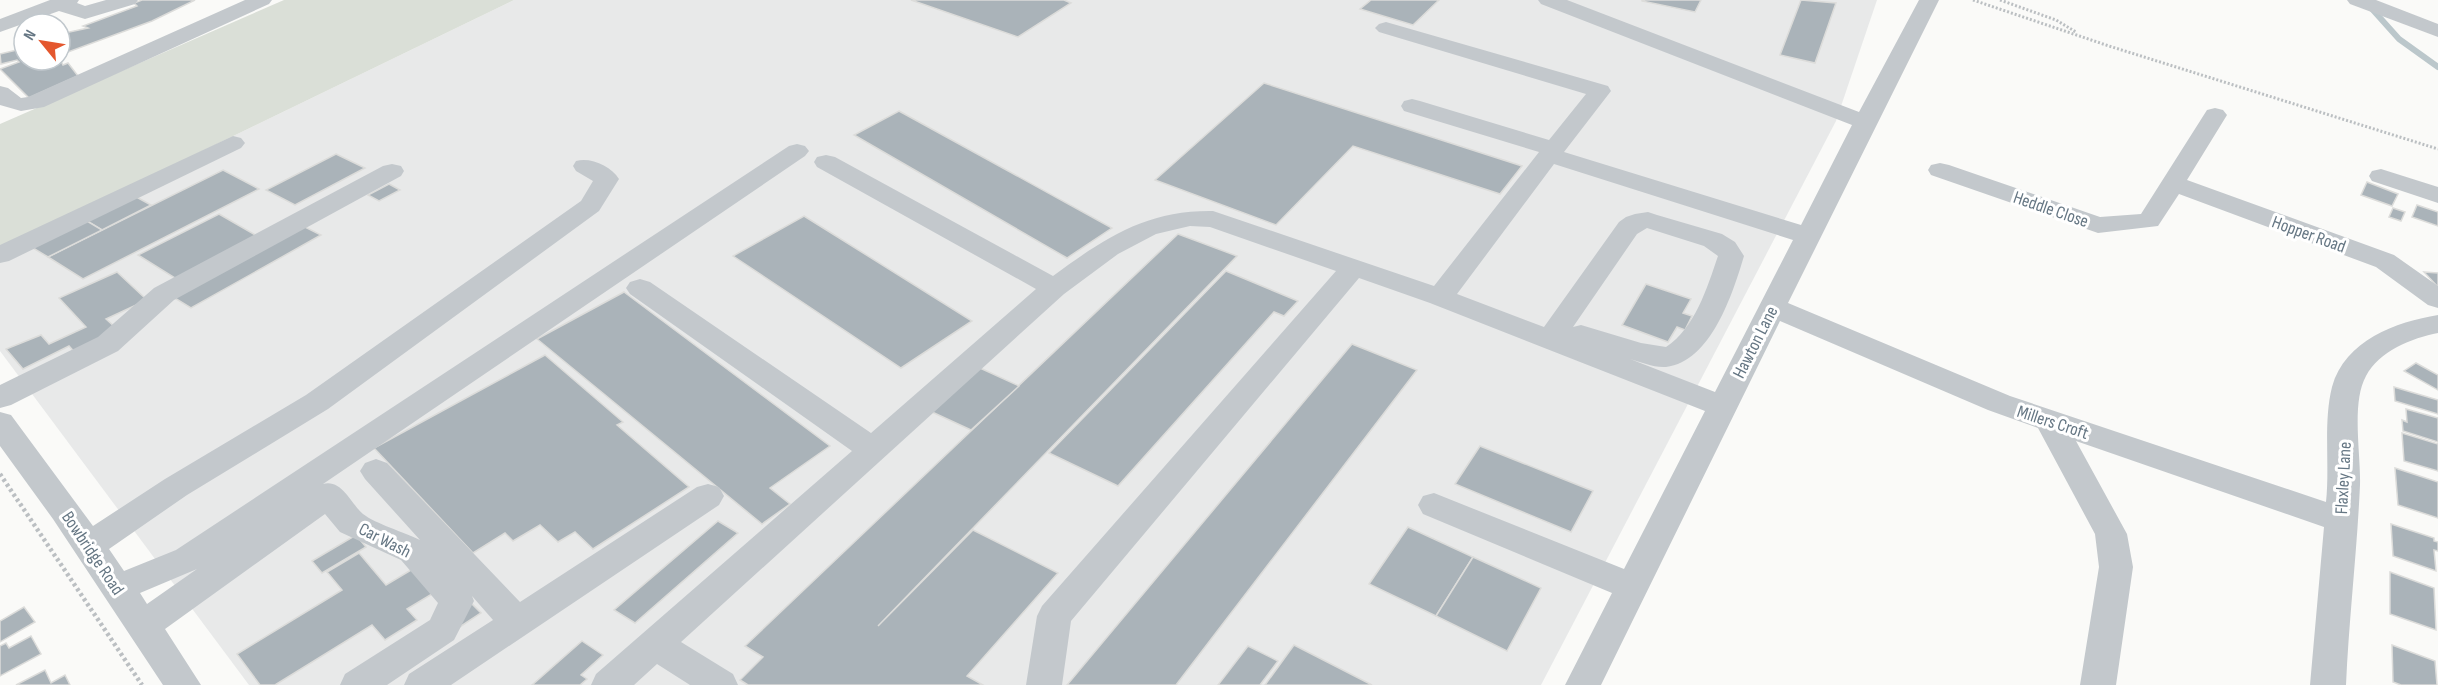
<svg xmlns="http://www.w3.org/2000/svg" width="2438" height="685" viewBox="0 0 2438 685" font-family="'Sofia Sans Condensed',sans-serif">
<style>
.built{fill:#e8e9e9}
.green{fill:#dadfd7}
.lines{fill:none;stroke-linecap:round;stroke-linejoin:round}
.stream{stroke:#bbc7cb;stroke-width:6}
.building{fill:#aab3b9;stroke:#dcdcda;stroke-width:1.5}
.path-far1{stroke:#bbbfc2;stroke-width:3;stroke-dasharray:2 2;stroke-linecap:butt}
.path{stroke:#bbbfc2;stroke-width:4.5;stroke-dasharray:3 3;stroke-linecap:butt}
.minor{fill:#c3c8cc;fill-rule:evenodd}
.labels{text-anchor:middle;stroke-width:6;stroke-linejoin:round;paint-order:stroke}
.street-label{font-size:18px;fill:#657683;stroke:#fff}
</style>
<rect width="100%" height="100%" fill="#fafaf8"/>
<!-- built -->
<path class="built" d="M 514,0 L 1877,0 L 1836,121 L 1541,685 L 249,685 L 0,351 L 0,249 Z"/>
<!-- green -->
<path class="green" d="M 284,0 L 514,0 L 0,249 L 0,124 Z"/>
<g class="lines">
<!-- stream -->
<path class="stream" d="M 2364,0 L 2399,39 L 2438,67"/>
</g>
<!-- building -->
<g class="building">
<path d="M 142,0 L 195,0 L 152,21 L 60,55 L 60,34 L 88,28 L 83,26 L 137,6 L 134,3 Z"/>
<path d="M 911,0 L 1064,0 L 1071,3 L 1018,37 Z"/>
<path d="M 1371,0 L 1439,0 L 1413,25 L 1360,9 Z"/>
<path d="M 1701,0 L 1695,12 L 1642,1 L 1642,0 Z"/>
<path d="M 1801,0 L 1836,3 L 1815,63 L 1780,55 Z"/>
<path d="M 24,45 L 24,60 L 60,59 L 63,65 L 68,63 L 78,76 L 29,98 L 0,69 L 19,62 L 17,60 L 1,64 L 0,54 L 21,49 L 20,46 Z"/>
<path d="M 1264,83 L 1522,166 L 1500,194 L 1353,146 L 1276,225 L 1155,180 Z"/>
<path d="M 899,111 L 1112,228 L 1067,258 L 854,135 Z"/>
<path d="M 336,154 L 365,168 L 295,205 L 266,190 Z"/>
<path d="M 223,170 L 259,189 L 83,279 L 48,257 Z"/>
<path d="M 2367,182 L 2398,194 L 2392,206 L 2361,195 Z"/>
<path d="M 389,184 L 400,190 L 379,201 L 368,195 Z"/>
<path d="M 131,194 L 151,205 L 102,230 L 82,218 Z"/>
<path d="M 2417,205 L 2438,212 L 2438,226 L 2412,217 Z"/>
<path d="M 2393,208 L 2405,212 L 2401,221 L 2389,217 Z"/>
<path d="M 219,214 L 259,237 L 178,280 L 138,255 Z"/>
<path d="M 804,216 L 972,321 L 901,368 L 733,256 Z"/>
<path d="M 82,218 L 102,230 L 48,257 L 28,245 Z"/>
<path d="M 303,226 L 321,235 L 191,308 L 173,297 Z"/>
<path d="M 1178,234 L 1237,256 L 878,626 L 973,530 L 1058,573 L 967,676 L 983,685 L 748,685 L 740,680 L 763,657 L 745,646 Z"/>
<path d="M 1226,271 L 1298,301 L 1284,316 L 1274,312 L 1118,486 L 1049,453 Z"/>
<path d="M 117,272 L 147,300 L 106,319 L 117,329 L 77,355 L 69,346 L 23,369 L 6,349 L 41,335 L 49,344 L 86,327 L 59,298 Z"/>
<path d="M 2424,272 L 2438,273 L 2438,287 Z"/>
<path d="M 1646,284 L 1691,299 L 1683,313 L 1692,316 L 1685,330 L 1677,327 L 1668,342 L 1622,325 Z"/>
<path d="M 624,292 L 830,446 L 770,488 L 790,504 L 762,524 L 537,339 Z"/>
<path d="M 1352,344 L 1417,370 L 1176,685 L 1067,685 Z"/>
<path d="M 545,355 L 623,422 L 617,425 L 689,487 L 593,549 L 575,532 L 558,542 L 540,525 L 513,541 L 505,533 L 473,553 L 374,448 Z"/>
<path d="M 2416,363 L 2438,375 L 2438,390 L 2404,371 Z"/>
<path d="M 980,368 L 1019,386 L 971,430 L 932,412 Z"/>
<path d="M 2394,387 L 2438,400 L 2438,414 L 2395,401 Z"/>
<path d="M 2406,409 L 2438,418 L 2438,442 L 2403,431 L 2402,420 L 2407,422 Z"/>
<path d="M 2402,433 L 2438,444 L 2438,471 L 2404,461 Z"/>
<path d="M 1480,446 L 1593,491 L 1571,532 L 1455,484 Z"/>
<path d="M 2395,468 L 2438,482 L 2438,518 L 2398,505 Z"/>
<path d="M 718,521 L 738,533 L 635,623 L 614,610 Z"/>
<path d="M 2391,524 L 2434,538 L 2434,541 L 2438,542 L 2438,551 L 2434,550 L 2436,571 L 2393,556 Z"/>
<path d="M 1408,527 L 1473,557 L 1436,616 L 1369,584 Z"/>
<path d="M 356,535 L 366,547 L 322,573 L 312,561 Z"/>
<path d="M 359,553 L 386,585 L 416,567 L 437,591 L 407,609 L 417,620 L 385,640 L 372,625 L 275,685 L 260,685 L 237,654 L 342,590 L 327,572 Z"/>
<path d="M 1473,557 L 1541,588 L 1507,651 L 1436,616 Z"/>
<path d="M 2390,572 L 2434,588 L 2436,630 L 2390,614 Z"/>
<path d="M 469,601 L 481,613 L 452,632 Z"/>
<path d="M 24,607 L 35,622 L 0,642 L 0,621 Z"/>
<path d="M 31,636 L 41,654 L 0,676 L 0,646 L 6,643 L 9,648 Z"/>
<path d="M 582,641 L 603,655 L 581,675 L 587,679 L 580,685 L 532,685 Z"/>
<path d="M 1294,645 L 1372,685 L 1265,685 Z"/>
<path d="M 2392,645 L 2435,661 L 2437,685 L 2401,685 L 2393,682 Z"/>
<path d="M 1248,646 L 1278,661 L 1260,685 L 1218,685 Z"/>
<path d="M 45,670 L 51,683 L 65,675 L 70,685 L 16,685 Z"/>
</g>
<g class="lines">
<!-- path-far1 -->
<g class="path-far1">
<path d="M 1973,0 L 2109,46 L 2438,149"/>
<path d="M 2000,0 L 2056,20 L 2076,32"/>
</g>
<!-- path -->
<path class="path" d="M 0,474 L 142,685"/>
<!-- minor -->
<g class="minor">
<path d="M 50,0 L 79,0 L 77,3 L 85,6 L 106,0 L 138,0 L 135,4 L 85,19 L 59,11 L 0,32 L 0,19 Z"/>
<path d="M 245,0 L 272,0 L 269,4 L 44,107 L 21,111 L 0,105 L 0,86 L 8,88 L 21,98 L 28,97 Z"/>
<path d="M 1538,0 L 1567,0 L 1859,112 L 1919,0 L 1939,0 L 1788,303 L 2010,396 L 2326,502 C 2330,465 2323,423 2332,387 C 2345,340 2396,322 2438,315 L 2438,333 C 2412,338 2379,351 2366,376 C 2351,403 2361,454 2360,485 C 2357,552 2349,618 2346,685 L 2310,685 L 2324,527 L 2076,441 L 2127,534 L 2133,567 L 2116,685 L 2080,685 L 2099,567 L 2095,534 L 2038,428 L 1988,410 L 1780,321 L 1601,685 L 1565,685 L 1612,593 L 1423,514 L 1418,505 L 1423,496 L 1434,493 L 1624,569 L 1705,411 L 1430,303 L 1359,278 L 1071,621 L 1062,685 L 1026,685 L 1037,616 L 1042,606 L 1336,271 L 1210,227 L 1190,226 L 1156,234 L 1118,254 L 1064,294 L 681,642 L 733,674 L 738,685 L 690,685 L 657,664 L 634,685 L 591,685 L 596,674 L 852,451 L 630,294 L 626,288 L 630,282 L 640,279 L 650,282 L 871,433 L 1036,289 L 817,167 L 814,162 L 817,157 L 826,155 L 835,157 L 1053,276 C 1105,238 1146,210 1213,211 L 1434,286 L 1539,152 L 1404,111 L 1401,106 L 1404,101 L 1412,99 L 1420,101 L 1549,140 L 1586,94 L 1379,32 L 1375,28 L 1379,24 L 1386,22 L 1608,86 L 1611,91 L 1564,152 L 1801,225 L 1852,125 L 1541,4 ZM 1554,164 L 1793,240 L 1715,392 L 1630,359 C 1641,362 1654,368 1666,367 C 1711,362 1733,293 1744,256 L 1735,242 L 1722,234 L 1657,215 L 1648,212 L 1635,214 L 1626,217 L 1619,222 L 1544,327 L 1457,294 ZM 1647,228 L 1704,246 L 1718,256 C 1707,288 1695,328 1666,347 L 1641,343 L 1581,325 L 1573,327 L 1637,234 Z"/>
<path d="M 2347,0 L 2376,0 L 2438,24 L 2438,37 L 2350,4 Z"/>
<path d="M 2215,108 L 2223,110 L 2227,115 L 2187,180 L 2394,255 L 2438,286 L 2438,308 L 2428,305 L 2376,267 L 2179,194 L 2158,226 L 2098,233 L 1931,175 L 1928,170 L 1931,165 L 1940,163 L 1949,165 L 2100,217 L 2141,214 L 2207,110 Z"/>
<path d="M 233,136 L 241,138 L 245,143 L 241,148 L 9,261 L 0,263 L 0,245 Z"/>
<path d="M 797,144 L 805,146 L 809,151 L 805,156 L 323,484 C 342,479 351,504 363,514 C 376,524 404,532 420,540 L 365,479 L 360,471 L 365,463 L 376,459 L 387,463 L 520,602 L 697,487 L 708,484 L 719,487 L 724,496 L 719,505 L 451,685 L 404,685 L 409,674 L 493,620 L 472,596 L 474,601 L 454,640 L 387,685 L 340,685 L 345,674 L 430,620 L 438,603 L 401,560 L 340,532 L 325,514 L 165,629 L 201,685 L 163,685 L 53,519 L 0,446 L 0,412 L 11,415 L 93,526 L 165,479 L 306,395 L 581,201 L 593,181 L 576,171 L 573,166 L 576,161 C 591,157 611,166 619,179 L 599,211 L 328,409 L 187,495 L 109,549 L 124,571 L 176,550 L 789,146 ZM 197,569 L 147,604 L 140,593 Z"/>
<path d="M 392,164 L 401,166 L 404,171 L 401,176 L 174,300 L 118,351 L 11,405 L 0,408 L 0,385 L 98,337 L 154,288 L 383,166 Z"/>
<path d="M 2381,169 L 2438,187 L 2438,203 L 2372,181 L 2369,176 L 2372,171 Z"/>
</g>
</g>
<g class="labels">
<!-- street labels -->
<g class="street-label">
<text transform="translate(2051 209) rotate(19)" y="6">Heddle Close</text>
<text transform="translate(2309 234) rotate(20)" y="6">Hopper Road</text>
<text transform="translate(1755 342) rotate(-63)" y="6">Hawton Lane</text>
<text transform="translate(2053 422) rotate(18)" y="6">Millers Croft</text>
<text transform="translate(2343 478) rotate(-87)" y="6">Flaxley Lane</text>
<text transform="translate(385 540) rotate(27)" y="6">Car Wash</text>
<text transform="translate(93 553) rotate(56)" y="6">Bowbridge Road</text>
</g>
</g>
<!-- north arrow -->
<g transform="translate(42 42) rotate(300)"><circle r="28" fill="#ffffff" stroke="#c1c8cd" stroke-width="1.5"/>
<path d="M0-4.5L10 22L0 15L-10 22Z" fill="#e4572e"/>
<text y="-9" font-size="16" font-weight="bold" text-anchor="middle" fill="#657683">N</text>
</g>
</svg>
